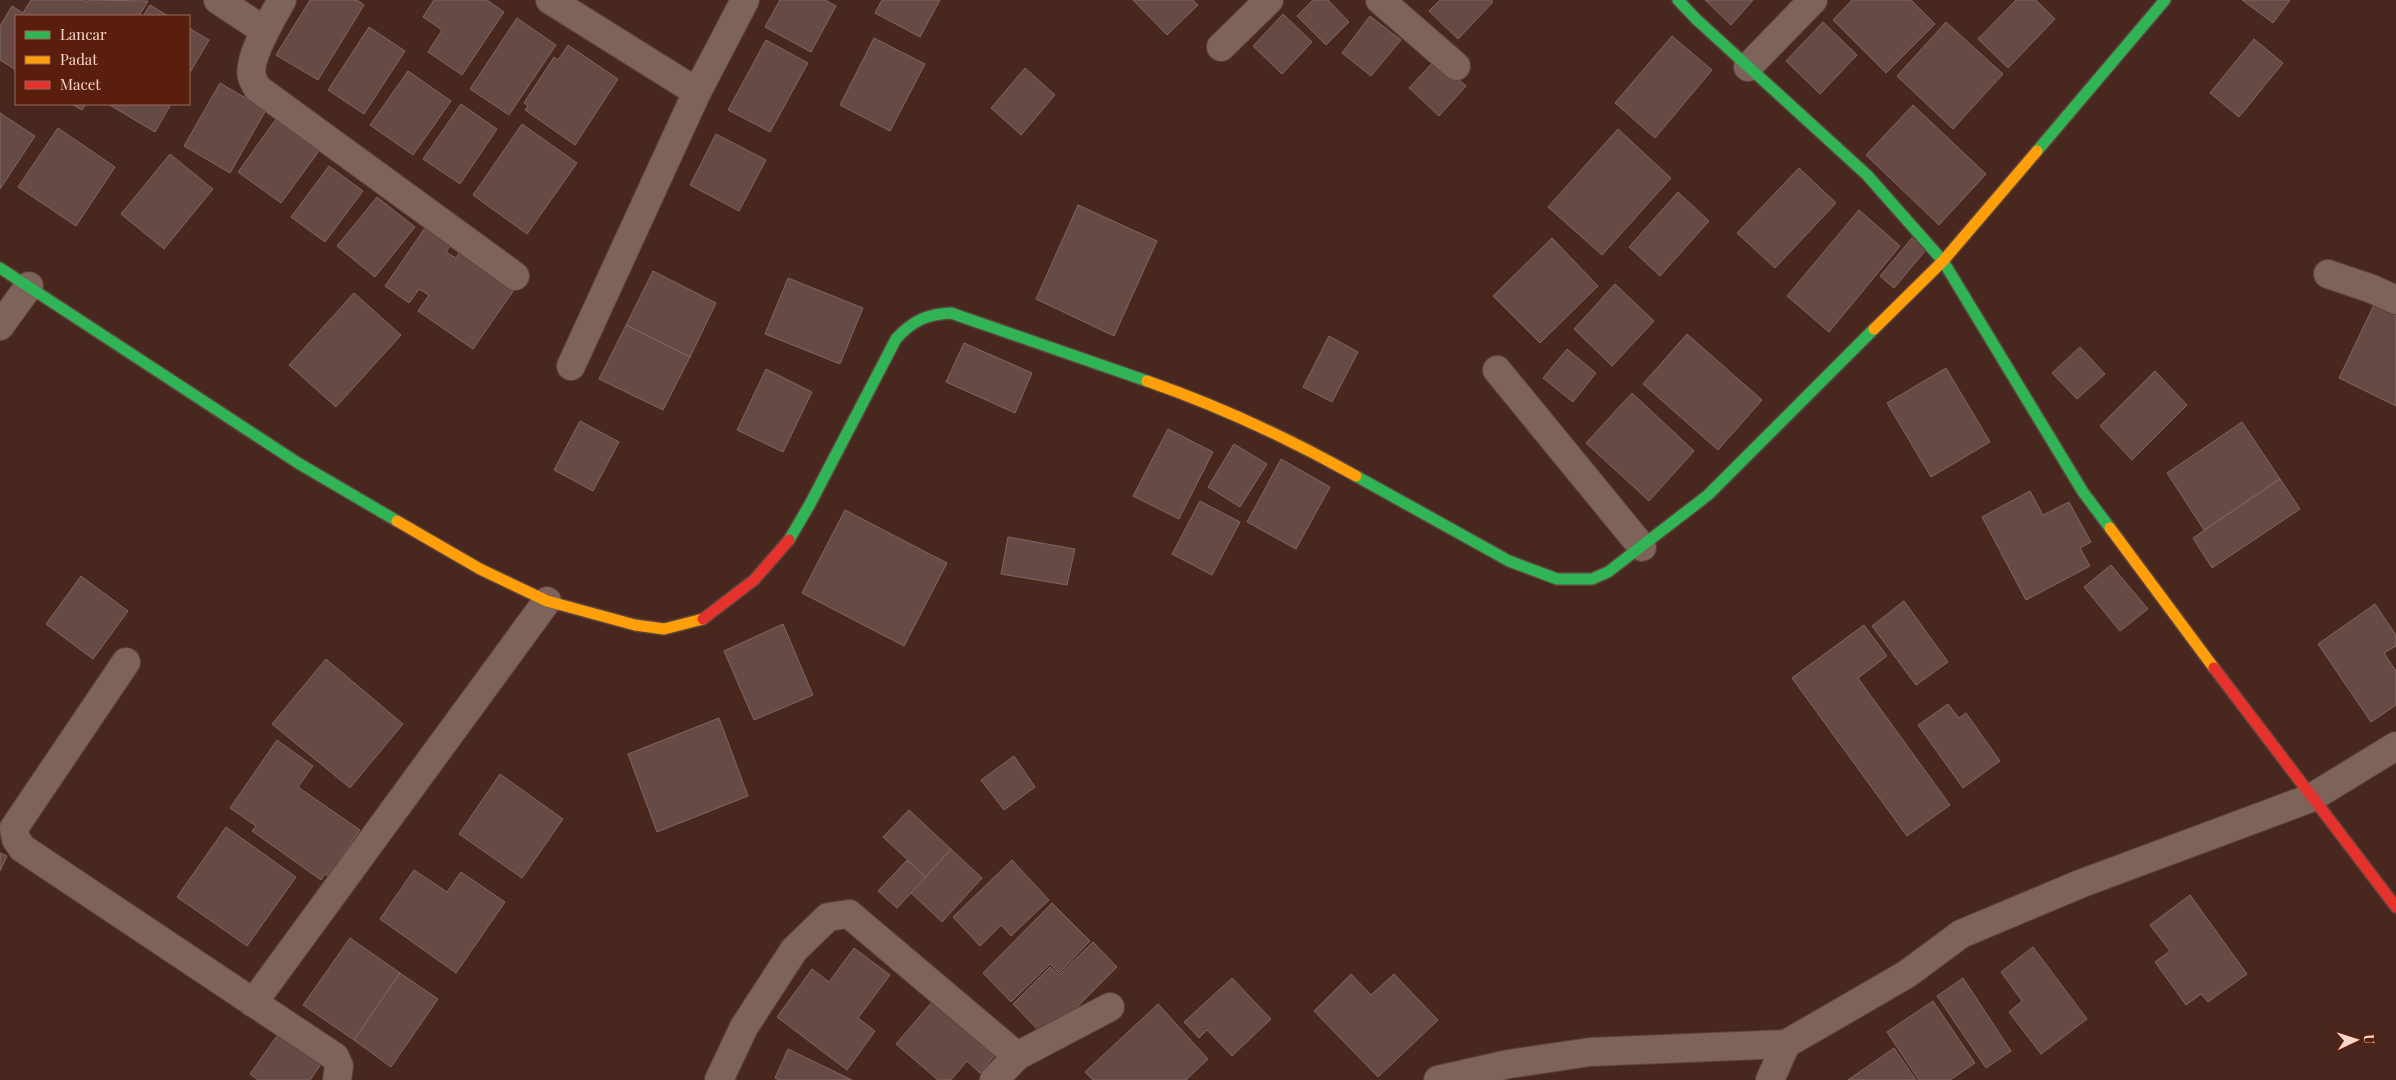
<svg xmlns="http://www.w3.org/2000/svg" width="2396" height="1080" viewBox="0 0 2396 1080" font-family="'Playfair Display',serif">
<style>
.building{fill:#664a46;stroke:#826662}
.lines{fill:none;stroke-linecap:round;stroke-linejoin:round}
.street-casing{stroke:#5d433c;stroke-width:30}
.fast-casing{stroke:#5d433c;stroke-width:14}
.slow-casing{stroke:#5d433c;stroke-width:14}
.jam-casing{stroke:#5d433c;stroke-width:14}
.street{stroke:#7d635a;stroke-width:28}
.fast{stroke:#30b455;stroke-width:11}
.slow{stroke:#ff9f0a;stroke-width:11}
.jam{stroke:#e5322d;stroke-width:11}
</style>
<rect width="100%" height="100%" fill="#48281e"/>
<!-- building -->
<g class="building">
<path d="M 31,0 L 84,0 L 87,2 L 88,0 L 148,1 L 139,16 L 16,16 L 16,70 L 0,60 L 0,26 L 12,6 L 23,13 Z"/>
<path d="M 310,0 L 357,0 L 364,5 L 318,80 L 276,55 Z"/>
<path d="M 434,0 L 487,0 L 504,12 L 462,75 L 428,52 L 442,30 L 423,17 Z"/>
<path d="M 780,0 L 825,0 L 836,6 L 811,52 L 765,27 Z"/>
<path d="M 882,0 L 940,0 L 920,37 L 875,13 Z"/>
<path d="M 1133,0 L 1193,0 L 1198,5 L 1167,35 Z"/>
<path d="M 1313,0 L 1328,0 L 1349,22 L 1326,45 L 1297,16 Z"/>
<path d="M 1440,0 L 1491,0 L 1493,2 L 1458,39 L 1429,11 Z"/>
<path d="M 1705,0 L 1753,0 L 1731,25 Z"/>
<path d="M 1852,0 L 1911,0 L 1935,24 L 1886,73 L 1833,20 Z"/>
<path d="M 2016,0 L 2036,0 L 2055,19 L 2008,68 L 1978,39 Z"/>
<path d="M 2242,0 L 2290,0 L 2273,23 Z"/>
<path d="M 150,5 L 168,16 L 143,16 Z"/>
<path d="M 1283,14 L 1312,42 L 1282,74 L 1253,46 Z"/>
<path d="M 1370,16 L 1401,40 L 1371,76 L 1342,53 Z"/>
<path d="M 517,18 L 556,45 L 509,115 L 470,89 Z"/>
<path d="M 1823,22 L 1857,55 L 1820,94 L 1786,61 Z"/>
<path d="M 1946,22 L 2003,74 L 1953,129 L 1897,76 Z"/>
<path d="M 369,27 L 405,51 L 364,114 L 328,90 Z"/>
<path d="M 189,28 L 209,40 L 189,74 Z"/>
<path d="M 1672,36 L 1712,70 L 1655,138 L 1615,103 Z"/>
<path d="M 874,38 L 925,64 L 890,131 L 840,105 Z"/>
<path d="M 2254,39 L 2283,63 L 2239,117 L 2210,93 Z"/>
<path d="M 766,40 L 808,63 L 770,132 L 728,110 Z"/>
<path d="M 568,45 L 618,79 L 575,145 L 525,110 L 528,106 L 524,103 L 554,57 L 558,60 Z"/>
<path d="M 1436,59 L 1466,86 L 1439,116 L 1409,88 Z"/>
<path d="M 1025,68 L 1055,95 L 1021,135 L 991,108 Z"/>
<path d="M 408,71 L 451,101 L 413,155 L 370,125 Z"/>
<path d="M 220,83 L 266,110 L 230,173 L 184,146 Z"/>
<path d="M 72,104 L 86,104 L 82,110 Z"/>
<path d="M 108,104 L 171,104 L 155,132 Z"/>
<path d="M 461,104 L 497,129 L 460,184 L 423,159 Z"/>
<path d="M 1913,105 L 1986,174 L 1939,225 L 1866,155 Z"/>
<path d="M 0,113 L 35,136 L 0,189 Z"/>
<path d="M 276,119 L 319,151 L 281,203 L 238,172 Z"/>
<path d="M 522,124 L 577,163 L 527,234 L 473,195 Z"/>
<path d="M 58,128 L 115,167 L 76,226 L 18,187 Z"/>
<path d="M 1618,129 L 1671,178 L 1602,255 L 1548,207 Z"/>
<path d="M 716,134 L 766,160 L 739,211 L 690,185 Z"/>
<path d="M 170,154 L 213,189 L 164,249 L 121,214 Z"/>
<path d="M 329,166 L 363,191 L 325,242 L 291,217 Z"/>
<path d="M 1799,168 L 1836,203 L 1775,268 L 1737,233 Z"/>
<path d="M 1678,192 L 1709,221 L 1660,276 L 1629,247 Z"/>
<path d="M 377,197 L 415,227 L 375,277 L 337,246 Z"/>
<path d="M 1078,205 L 1157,241 L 1114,336 L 1036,299 Z"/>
<path d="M 1859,210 L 1900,246 L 1829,332 L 1787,296 Z"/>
<path d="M 427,225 L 452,243 L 446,252 L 456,258 L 462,249 L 516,287 L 473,349 L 418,311 L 429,295 L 419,289 L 409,303 L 385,286 Z"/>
<path d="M 1552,238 L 1598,286 L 1540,343 L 1493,296 Z"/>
<path d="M 1912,238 L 1926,250 L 1894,288 L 1880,276 Z"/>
<path d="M 653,271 L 716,303 L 690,357 L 626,325 Z"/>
<path d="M 788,278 L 863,308 L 840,364 L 765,334 Z"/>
<path d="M 1615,284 L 1654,321 L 1612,366 L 1574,329 Z"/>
<path d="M 354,293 L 401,335 L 336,407 L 289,365 Z"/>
<path d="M 2374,305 L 2396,315 L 2396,406 L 2339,378 Z"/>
<path d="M 626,325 L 690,357 L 663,410 L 599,379 Z"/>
<path d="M 1687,334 L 1762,400 L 1718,450 L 1643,384 Z"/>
<path d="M 1329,336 L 1358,352 L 1332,402 L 1303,387 Z"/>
<path d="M 964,343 L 1032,373 L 1015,413 L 946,382 Z"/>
<path d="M 2080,347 L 2105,374 L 2077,399 L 2052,373 Z"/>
<path d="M 1567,349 L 1596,373 L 1573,402 L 1543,378 Z"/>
<path d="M 1946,368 L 1990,442 L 1931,477 L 1887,403 Z"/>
<path d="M 766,369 L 812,392 L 783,452 L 737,430 Z"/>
<path d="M 2155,371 L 2187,405 L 2132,460 L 2100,426 Z"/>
<path d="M 1632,393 L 1694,451 L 1649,501 L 1586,443 Z"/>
<path d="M 580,421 L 619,442 L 593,491 L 554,470 Z"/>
<path d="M 2242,422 L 2280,479 L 2204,530 L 2167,473 Z"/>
<path d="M 1168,429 L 1213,452 L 1179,519 L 1133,496 Z"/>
<path d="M 1234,444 L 1267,464 L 1240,507 L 1208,487 Z"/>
<path d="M 1281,459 L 1330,487 L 1296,549 L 1247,522 Z"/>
<path d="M 2280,479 L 2300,509 L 2212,568 L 2193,538 Z"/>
<path d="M 2030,491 L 2043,515 L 2069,502 L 2091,542 L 2080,548 L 2090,566 L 2026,600 L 1982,517 Z"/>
<path d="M 1200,501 L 1240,522 L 1212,575 L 1172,554 Z"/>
<path d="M 845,510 L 947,563 L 904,646 L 802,593 Z"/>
<path d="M 1008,537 L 1075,549 L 1067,585 L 1001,574 Z"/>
<path d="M 2111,565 L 2148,609 L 2120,631 L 2084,587 Z"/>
<path d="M 81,576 L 128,611 L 93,659 L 46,624 Z"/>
<path d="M 1904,601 L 1948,662 L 1916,685 L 1872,626 Z"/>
<path d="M 2375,604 L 2396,635 L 2396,646 L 2384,653 L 2396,671 L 2396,705 L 2371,722 L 2318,644 Z"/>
<path d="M 783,624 L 813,695 L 754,720 L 724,651 Z"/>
<path d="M 1864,625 L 1887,656 L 1858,678 L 1950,805 L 1907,836 L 1792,678 Z"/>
<path d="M 326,659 L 403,724 L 350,788 L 272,724 Z"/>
<path d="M 1948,704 L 1959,718 L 1966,713 L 2000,761 L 1963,788 L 1918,725 Z"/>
<path d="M 719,718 L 748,796 L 657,832 L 628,754 Z"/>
<path d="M 277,740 L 313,766 L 298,787 L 360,830 L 328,876 L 325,874 L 321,880 L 252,831 L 256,826 L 230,808 Z"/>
<path d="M 1014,756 L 1035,787 L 1004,810 L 981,780 Z"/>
<path d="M 500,774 L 563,819 L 522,878 L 459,834 Z"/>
<path d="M 909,810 L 951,849 L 926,877 L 883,837 Z"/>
<path d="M 226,827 L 296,877 L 247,946 L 177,897 Z"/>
<path d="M 951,849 L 982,878 L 942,922 L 911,893 Z"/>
<path d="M 0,853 L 7,856 L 0,871 Z"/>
<path d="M 907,860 L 926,877 L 897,908 L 878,891 Z"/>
<path d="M 1012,860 L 1049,900 L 1011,936 L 1001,925 L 980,946 L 953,917 Z"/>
<path d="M 414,870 L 447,892 L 461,872 L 505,902 L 456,973 L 380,919 Z"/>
<path d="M 2190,895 L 2247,974 L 2208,1002 L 2201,994 L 2186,1005 L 2155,962 L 2170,951 L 2150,925 Z"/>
<path d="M 1052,903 L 1090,941 L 1059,973 L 1050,964 L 1011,1002 L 983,973 Z"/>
<path d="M 350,938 L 400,973 L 354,1040 L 303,1005 Z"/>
<path d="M 1093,942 L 1117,967 L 1046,1038 L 1013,1004 L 1050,967 L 1059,975 Z"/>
<path d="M 2033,947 L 2087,1019 L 2041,1054 L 2009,1012 L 2022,1001 L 2001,972 Z"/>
<path d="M 854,948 L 890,975 L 858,1018 L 875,1031 L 847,1070 L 777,1017 L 812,969 L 829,982 Z"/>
<path d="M 400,973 L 438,999 L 391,1067 L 354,1040 Z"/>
<path d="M 1351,974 L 1371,995 L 1394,974 L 1438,1020 L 1378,1077 L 1314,1011 Z"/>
<path d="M 1232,978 L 1271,1019 L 1232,1056 L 1207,1030 L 1199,1038 L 1184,1022 Z"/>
<path d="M 1963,978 L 2011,1051 L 1986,1068 L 1937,996 Z"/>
<path d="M 937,996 L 1000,1049 L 980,1073 L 967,1061 L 951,1080 L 938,1080 L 896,1044 Z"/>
<path d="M 1933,1001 L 1975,1063 L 1950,1080 L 1919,1080 L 1887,1032 Z"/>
<path d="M 1158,1004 L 1208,1059 L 1186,1080 L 1093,1080 L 1085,1072 Z"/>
<path d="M 279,1033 L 321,1064 L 310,1080 L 258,1080 L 250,1074 Z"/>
<path d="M 1894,1048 L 1916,1080 L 1848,1080 Z"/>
<path d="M 788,1049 L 852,1080 L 779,1080 L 775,1078 Z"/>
</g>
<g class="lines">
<!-- street casing -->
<g class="street-casing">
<g id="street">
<path d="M 218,0 L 265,31"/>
<path d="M 282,0 C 273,17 247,58 252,77 C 253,81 256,85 257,88 L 515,276"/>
<path d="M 550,0 L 697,92 L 745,0"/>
<path d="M 1380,0 L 1456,66"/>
<path d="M 1221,47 L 1269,0"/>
<path d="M 1748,67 L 1813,0"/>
<path d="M 2328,274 L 2372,289 L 2396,300"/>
<path d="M 0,326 L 29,286"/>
<path d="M 571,366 L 697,92"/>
<path d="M 1497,370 L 1642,547"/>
<path d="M 126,662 L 14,828 L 16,839 L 22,848 L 335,1057 L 339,1066 L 337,1080"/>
<path d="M 253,1003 L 547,601"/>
<path d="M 719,1080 L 744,1027 L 794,950 L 828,917 L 849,914 L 1017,1056"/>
<path d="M 994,1080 L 1017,1056 L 1110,1007"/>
<path d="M 1438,1080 L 1509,1064 L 1590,1052 L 1786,1044 L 1907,974 L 1961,934 L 2080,884 L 2311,798 L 2396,746"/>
<path d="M 1770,1080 L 1786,1044"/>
</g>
</g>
<!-- fast casing -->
<g class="fast-casing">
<g id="fast">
<path d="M 1678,0 L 1696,19 L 1867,175 L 1943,261 L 2083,492 L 2110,528"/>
<path d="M 2037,151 L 2165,0"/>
<path d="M 0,268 L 298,463 L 397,521"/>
<path d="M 1356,476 L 1509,561 L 1557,579 L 1592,579 L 1608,572 L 1708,495 L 1874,329"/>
<path d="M 789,540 L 810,504 L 896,339 C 912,321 927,314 951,313 L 1147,381"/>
</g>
</g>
<!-- slow casing -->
<g class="slow-casing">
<g id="slow">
<path d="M 1874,329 L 1943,261 L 2037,151"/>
<path d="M 1147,381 C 1219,406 1290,439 1356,476"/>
<path d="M 397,521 L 480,569 L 547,601 L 635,625 L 664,629 L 703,619"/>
<path d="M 2110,528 L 2214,668"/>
</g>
</g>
<!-- jam casing -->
<g class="jam-casing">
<g id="jam">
<path d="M 703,619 L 754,580 L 789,540"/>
<path d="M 2214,668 L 2396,907"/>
</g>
</g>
<!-- street -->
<use href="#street" class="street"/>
<!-- fast -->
<use href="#fast" class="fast"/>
<!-- slow -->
<use href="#slow" class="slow"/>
<!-- jam -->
<use href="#jam" class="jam"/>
</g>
<!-- legend -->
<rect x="15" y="15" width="175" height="90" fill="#5a1f0c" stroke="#9b6858"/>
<rect x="25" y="31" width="25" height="8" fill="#30b455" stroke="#9b6858"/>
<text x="60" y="40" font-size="15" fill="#fcd6ca">Lancar</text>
<rect x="25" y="56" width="25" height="8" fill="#ff9f0a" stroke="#9b6858"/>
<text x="60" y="65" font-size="15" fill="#fcd6ca">Padat</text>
<rect x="25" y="81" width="25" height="8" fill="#e5322d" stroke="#9b6858"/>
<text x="60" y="90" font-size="15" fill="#fcd6ca">Macet</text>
<!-- north arrow -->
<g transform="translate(2356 1040) rotate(86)" stroke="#5a1f0c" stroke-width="4" paint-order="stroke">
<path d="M0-4L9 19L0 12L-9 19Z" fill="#fcd6ca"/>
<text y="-8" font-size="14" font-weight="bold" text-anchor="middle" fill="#fcd6ca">U</text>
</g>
</svg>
